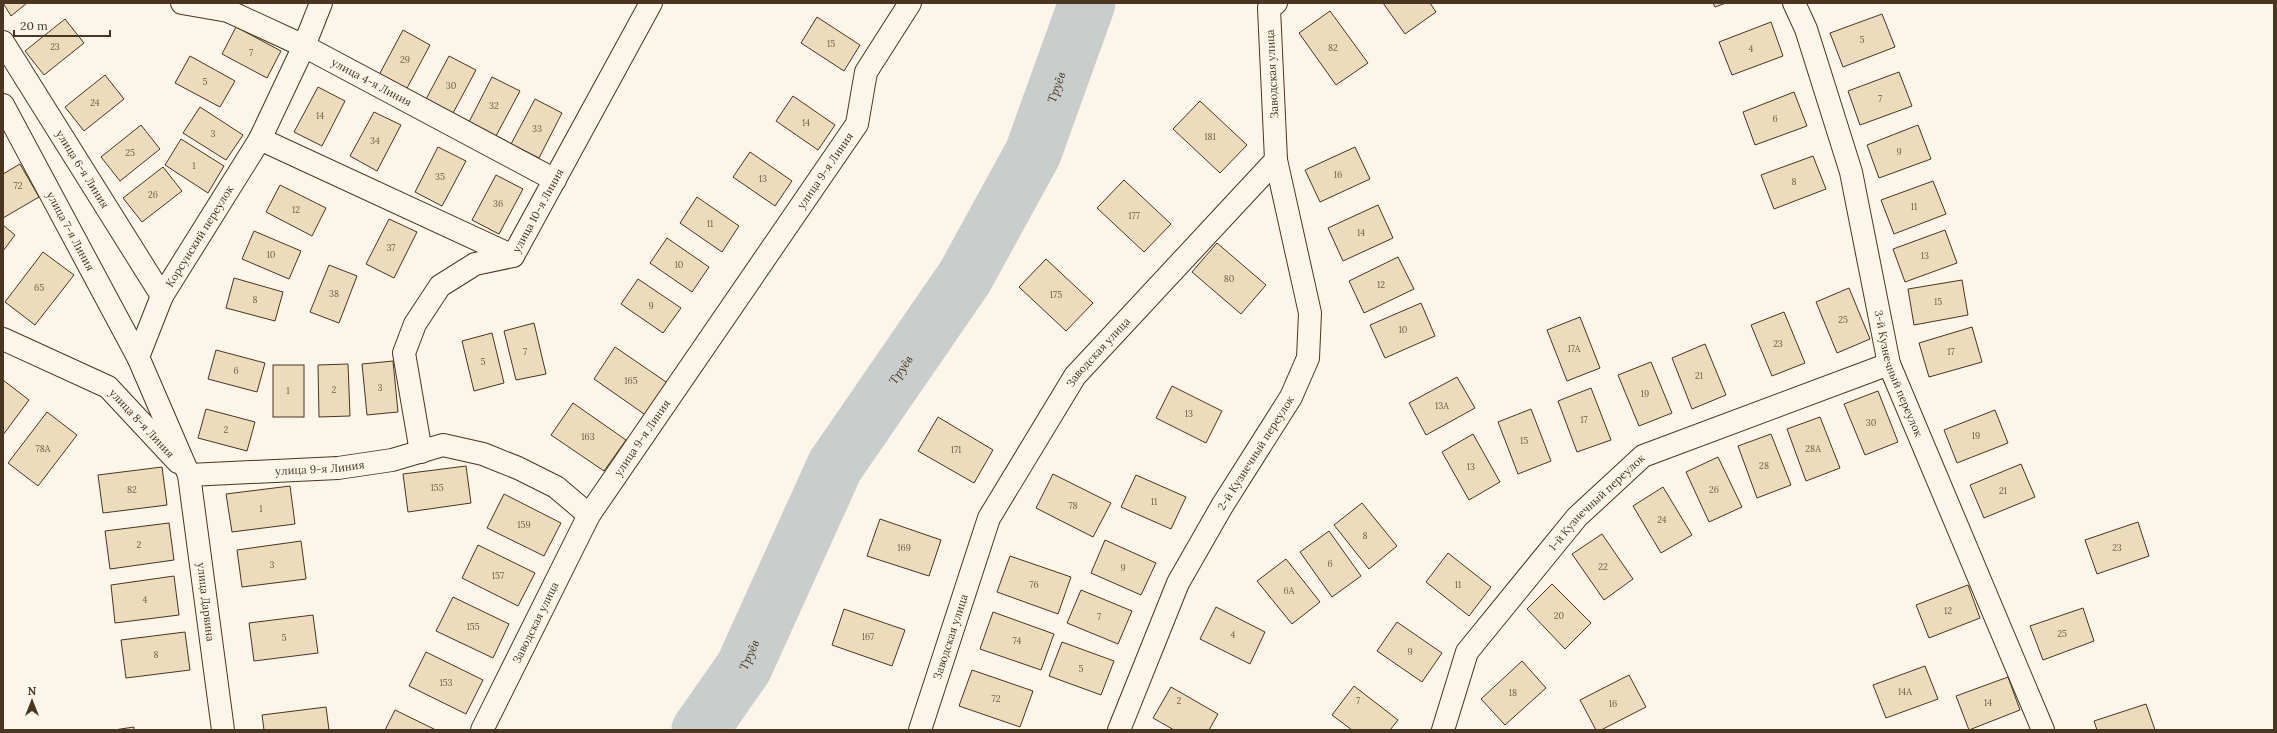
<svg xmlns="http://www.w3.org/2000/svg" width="2277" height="733" viewBox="0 0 2277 733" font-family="Lora,serif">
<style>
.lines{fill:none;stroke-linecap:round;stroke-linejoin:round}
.river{stroke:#c9cecd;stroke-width:57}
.building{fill:#ecdcbc;stroke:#4a3520}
.street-casing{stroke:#4a3520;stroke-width:24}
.street{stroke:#fbf6e9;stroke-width:22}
.labels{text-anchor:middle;stroke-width:3;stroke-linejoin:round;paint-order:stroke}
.number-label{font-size:9px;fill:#725f47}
.street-label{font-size:11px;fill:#4a3520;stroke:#fbf6e9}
.water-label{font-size:12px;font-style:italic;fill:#4a3520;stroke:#fbf6e9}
</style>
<rect width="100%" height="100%" fill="#fbf6e9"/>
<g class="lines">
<!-- river -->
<path class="river" id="s1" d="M 700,730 L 744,667 L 835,466 L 965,277 L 1033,153 L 1087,3"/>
</g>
<!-- building -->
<g class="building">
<path d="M 3,3 L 27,3 L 11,16 Z"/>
<path d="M 1383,3 L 1430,3 L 1436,12 L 1405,34 Z"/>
<path d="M 1713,3 L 1726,3 L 1715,7 Z"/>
<path d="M 1330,11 L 1368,63 L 1336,85 L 1299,33 Z"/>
<path d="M 1882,14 L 1895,47 L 1843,67 L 1830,33 Z"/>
<path d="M 817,17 L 860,45 L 844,71 L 801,43 Z"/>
<path d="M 65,19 L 84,43 L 44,75 L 25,51 Z"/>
<path d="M 1771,22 L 1783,56 L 1732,75 L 1719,42 Z"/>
<path d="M 236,27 L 281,51 L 267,78 L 222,54 Z"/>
<path d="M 403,30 L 430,45 L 406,90 L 379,75 Z"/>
<path d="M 190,56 L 235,81 L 220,107 L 175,83 Z"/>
<path d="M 449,56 L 476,70 L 452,115 L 425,101 Z"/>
<path d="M 1899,72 L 1912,106 L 1860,125 L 1848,91 Z"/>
<path d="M 105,75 L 124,99 L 84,131 L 65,107 Z"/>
<path d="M 492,77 L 520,91 L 496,136 L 469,122 Z"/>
<path d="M 318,87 L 345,101 L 322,146 L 294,132 Z"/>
<path d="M 1794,92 L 1807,126 L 1755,145 L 1743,112 Z"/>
<path d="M 793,96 L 835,125 L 818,150 L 776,121 Z"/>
<path d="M 535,99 L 562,113 L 539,158 L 511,144 Z"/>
<path d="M 1200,101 L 1247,145 L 1220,173 L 1173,129 Z"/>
<path d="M 200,107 L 243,135 L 226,160 L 183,133 Z"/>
<path d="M 374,112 L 401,125 L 377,171 L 350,156 Z"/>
<path d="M 141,125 L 160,149 L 120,181 L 101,157 Z"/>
<path d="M 1918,125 L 1931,159 L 1879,178 L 1867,145 Z"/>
<path d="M 181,139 L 224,166 L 208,193 L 165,165 Z"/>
<path d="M 438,147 L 466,161 L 442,206 L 415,192 Z"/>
<path d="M 1355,147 L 1370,179 L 1320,202 L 1305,170 Z"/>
<path d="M 750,152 L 792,181 L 775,206 L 733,177 Z"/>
<path d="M 1813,156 L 1826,189 L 1774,209 L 1761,175 Z"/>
<path d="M 20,164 L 39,197 L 3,218 L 3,174 Z"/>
<path d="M 163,167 L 182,191 L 142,222 L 123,198 Z"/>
<path d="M 496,175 L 523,189 L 499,234 L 472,220 Z"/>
<path d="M 1124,180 L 1171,224 L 1144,252 L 1097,208 Z"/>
<path d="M 1933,181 L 1946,214 L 1894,234 L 1881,200 Z"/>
<path d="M 280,185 L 326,208 L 312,236 L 266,212 Z"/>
<path d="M 697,197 L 739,226 L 722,252 L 680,223 Z"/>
<path d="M 1378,205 L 1393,238 L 1343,261 L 1328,228 Z"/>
<path d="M 389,219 L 417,232 L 394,278 L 366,264 Z"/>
<path d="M 3,225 L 15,235 L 3,251 Z"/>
<path d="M 1945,230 L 1957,263 L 1905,282 L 1893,249 Z"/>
<path d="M 254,231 L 301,251 L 289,279 L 242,259 Z"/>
<path d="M 667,238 L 709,267 L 692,292 L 650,263 Z"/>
<path d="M 1217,243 L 1266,285 L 1241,314 L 1192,272 Z"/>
<path d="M 43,252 L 74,275 L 35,325 L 5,302 Z"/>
<path d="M 1398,257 L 1414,289 L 1364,313 L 1349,281 Z"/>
<path d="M 1046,259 L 1093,303 L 1066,331 L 1019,287 Z"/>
<path d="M 329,265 L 357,276 L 339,323 L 310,312 Z"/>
<path d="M 234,278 L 283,292 L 275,321 L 226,308 Z"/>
<path d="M 638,279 L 681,308 L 663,333 L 621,304 Z"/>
<path d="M 1962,280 L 1968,315 L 1914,325 L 1908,289 Z"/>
<path d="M 1849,288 L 1870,339 L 1837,353 L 1816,302 Z"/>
<path d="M 1421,303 L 1435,336 L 1385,358 L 1370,325 Z"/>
<path d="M 1784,312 L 1805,363 L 1772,376 L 1751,325 Z"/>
<path d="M 1580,317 L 1600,368 L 1567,381 L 1547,330 Z"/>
<path d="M 534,323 L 546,374 L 516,380 L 504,331 Z"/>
<path d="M 1972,327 L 1982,362 L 1929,377 L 1919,343 Z"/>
<path d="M 492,333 L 504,383 L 474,391 L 462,341 Z"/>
<path d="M 1705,344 L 1726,395 L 1692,409 L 1672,358 Z"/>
<path d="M 615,347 L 669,384 L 647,416 L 594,379 Z"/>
<path d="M 216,350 L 265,363 L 257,392 L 208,379 Z"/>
<path d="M 393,361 L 398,412 L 367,415 L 362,364 Z"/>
<path d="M 1651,362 L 1672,413 L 1639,426 L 1618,375 Z"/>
<path d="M 348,364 L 350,416 L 319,417 L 318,365 Z"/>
<rect x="273" y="365" width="31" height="52"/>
<path d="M 1457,377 L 1475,408 L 1426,435 L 1409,403 Z"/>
<path d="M 3,380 L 29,400 L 3,435 Z"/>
<path d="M 1172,386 L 1222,411 L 1206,443 L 1156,418 Z"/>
<path d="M 1591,388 L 1611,440 L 1577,452 L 1558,401 Z"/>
<path d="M 1878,391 L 1898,442 L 1865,455 L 1844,404 Z"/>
<path d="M 573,403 L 626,440 L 604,471 L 551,435 Z"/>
<path d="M 206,409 L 255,422 L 247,451 L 198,438 Z"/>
<path d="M 1531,409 L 1551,461 L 1518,474 L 1498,422 Z"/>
<path d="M 1995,410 L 2008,443 L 1957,463 L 1944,430 Z"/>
<path d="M 47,412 L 77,435 L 38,486 L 8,463 Z"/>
<path d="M 938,417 L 993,450 L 974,483 L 918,451 Z"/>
<path d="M 1820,417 L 1840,468 L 1806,481 L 1787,429 Z"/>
<path d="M 1473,434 L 1500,482 L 1469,500 L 1442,452 Z"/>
<path d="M 1771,434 L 1791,485 L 1757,498 L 1738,446 Z"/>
<path d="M 1718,457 L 1742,507 L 1709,522 L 1686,472 Z"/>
<path d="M 2021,464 L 2035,497 L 1984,518 L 1970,485 Z"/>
<path d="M 466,466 L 471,503 L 408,512 L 403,474 Z"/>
<path d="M 162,467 L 167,505 L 103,513 L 98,475 Z"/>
<path d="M 1053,474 L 1111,503 L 1093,537 L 1036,508 Z"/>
<path d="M 1136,475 L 1186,497 L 1171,529 L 1121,507 Z"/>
<path d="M 290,486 L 295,524 L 232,532 L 226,494 Z"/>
<path d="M 1663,487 L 1692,535 L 1661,553 L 1633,506 Z"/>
<path d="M 504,494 L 561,523 L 544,556 L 487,528 Z"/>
<path d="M 1362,503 L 1397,546 L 1369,569 L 1334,525 Z"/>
<path d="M 880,519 L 941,540 L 929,576 L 867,556 Z"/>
<path d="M 2138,522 L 2149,556 L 2097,574 L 2085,540 Z"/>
<path d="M 169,523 L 174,560 L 110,569 L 105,531 Z"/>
<path d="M 1329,531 L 1361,576 L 1332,597 L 1300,552 Z"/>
<path d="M 1602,534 L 1633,579 L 1604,600 L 1572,554 Z"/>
<path d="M 1105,540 L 1156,563 L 1141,595 L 1091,573 Z"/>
<path d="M 301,541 L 306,579 L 242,587 L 237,550 Z"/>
<path d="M 478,545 L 535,573 L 518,606 L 462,578 Z"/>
<path d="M 1448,553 L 1491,587 L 1469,616 L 1426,582 Z"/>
<path d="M 1010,556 L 1071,577 L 1058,614 L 997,592 Z"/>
<path d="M 1286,559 L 1320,602 L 1292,624 L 1257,581 Z"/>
<path d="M 174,576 L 179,615 L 115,623 L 111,585 Z"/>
<path d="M 1552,584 L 1591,623 L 1565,649 L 1527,609 Z"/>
<path d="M 1968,585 L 1980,618 L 1929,638 L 1916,605 Z"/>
<path d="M 1081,590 L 1132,611 L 1118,644 L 1067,623 Z"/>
<path d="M 453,597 L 509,624 L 493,658 L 436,631 Z"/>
<path d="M 1216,607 L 1265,632 L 1250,664 L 1200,639 Z"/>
<path d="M 2083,608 L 2094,641 L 2043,660 L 2030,626 Z"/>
<path d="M 844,609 L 905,630 L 892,666 L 832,645 Z"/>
<path d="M 993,612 L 1054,634 L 1041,670 L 980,649 Z"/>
<path d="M 313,615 L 318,653 L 254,661 L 249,623 Z"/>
<path d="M 1397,622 L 1442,653 L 1422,682 L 1377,651 Z"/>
<path d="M 185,632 L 190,670 L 126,678 L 121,640 Z"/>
<path d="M 1062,642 L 1114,661 L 1101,695 L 1049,676 Z"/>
<path d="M 426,652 L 483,680 L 466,714 L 409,686 Z"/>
<path d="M 1522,661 L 1546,688 L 1505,725 L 1481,699 Z"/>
<path d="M 1925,666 L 1938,699 L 1886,718 L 1873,685 Z"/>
<path d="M 972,670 L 1033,691 L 1020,727 L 959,706 Z"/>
<path d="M 1629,675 L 1646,707 L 1601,730 L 1596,730 L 1580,700 Z"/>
<path d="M 2008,677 L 2020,710 L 1969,730 L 1956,696 Z"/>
<path d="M 1354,686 L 1398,720 L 1390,730 L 1352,730 L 1332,715 Z"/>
<path d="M 1171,687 L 1218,714 L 1209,730 L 1174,730 L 1153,718 Z"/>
<path d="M 2146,704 L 2155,730 L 2097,730 L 2094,721 Z"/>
<path d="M 326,707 L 329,730 L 264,730 L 262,715 Z"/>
<path d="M 395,710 L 436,730 L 385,730 Z"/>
<path d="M 134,727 L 134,730 L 114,730 Z"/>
</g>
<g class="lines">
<!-- street casing -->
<g class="street-casing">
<g id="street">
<path id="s2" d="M 182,3 L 228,11 L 304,46 L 555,180"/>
<path id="s3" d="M 1794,3 L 1806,29 L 1851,172 L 1889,364 L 2043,730"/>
<path id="s4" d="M 3,42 L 162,296"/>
<path id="s5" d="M 3,105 L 138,357"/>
<path d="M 260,139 L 513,256"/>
<path id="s6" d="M 3,339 L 108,387 L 178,462"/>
<path id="s7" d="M 421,452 L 404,353 L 415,324 L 440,286 L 475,264 L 513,256 L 651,3"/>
<path id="s8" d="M 189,475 L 338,468 L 392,460 L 443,445 L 483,454 L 518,468 L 556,487 L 589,515 L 857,124 L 866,72 L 910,3"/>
<path id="s9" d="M 223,730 L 189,475 L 138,357 L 162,296 L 260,139 L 304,46 L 321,3"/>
<path id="s10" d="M 482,730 L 589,515"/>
<path id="s11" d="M 920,730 L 989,518 L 1075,376 L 1276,160 L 1269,8 L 1276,3"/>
<path id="s12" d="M 1119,730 L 1178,583 L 1222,506 L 1291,397 L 1308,358 L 1310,313 L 1276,160"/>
<path id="s13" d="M 1443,730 L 1467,652 L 1577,517 L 1643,456 L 1889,364"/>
</g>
</g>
<!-- street -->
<use href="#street" class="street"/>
</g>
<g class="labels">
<!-- number labels -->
<g class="number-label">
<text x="1862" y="43">5</text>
<text x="831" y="47">15</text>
<text x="55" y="50">23</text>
<text x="1333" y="51">82</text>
<text x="1751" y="52">4</text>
<text x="251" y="56">7</text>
<text x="405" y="63">29</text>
<text x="205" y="85">5</text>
<text x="451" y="89">30</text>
<text x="1880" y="102">7</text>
<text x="95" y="106">24</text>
<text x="494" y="109">32</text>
<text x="320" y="119">14</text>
<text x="1775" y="122">6</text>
<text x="806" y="126">14</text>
<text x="537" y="132">33</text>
<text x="213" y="137">3</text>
<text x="1210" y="140">181</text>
<text x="375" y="144">34</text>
<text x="1899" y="155">9</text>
<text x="130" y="156">25</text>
<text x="194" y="169">1</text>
<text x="1338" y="178">16</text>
<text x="440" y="180">35</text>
<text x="763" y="182">13</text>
<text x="1794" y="185">8</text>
<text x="18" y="189">72</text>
<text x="153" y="198">26</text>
<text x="498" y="207">36</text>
<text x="1914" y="210">11</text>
<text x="296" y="213">12</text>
<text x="1134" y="219">177</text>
<text x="710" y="227">11</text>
<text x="1361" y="236">14</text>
<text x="391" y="251">37</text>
<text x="271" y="258">10</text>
<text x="1925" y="259">13</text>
<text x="679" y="268">10</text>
<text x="1229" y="282">80</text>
<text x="1381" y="288">12</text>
<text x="39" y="291">65</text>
<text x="334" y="297">38</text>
<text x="1056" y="298">175</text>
<text x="255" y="303">8</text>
<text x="1938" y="305">15</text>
<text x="651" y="309">9</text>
<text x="1843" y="323">25</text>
<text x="1403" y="333">10</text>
<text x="1778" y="347">23</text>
<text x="1574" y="352">17А</text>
<text x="525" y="355">7</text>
<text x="1951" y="355">17</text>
<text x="483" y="365">5</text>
<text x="236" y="374">6</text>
<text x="1699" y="379">21</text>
<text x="631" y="384">165</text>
<text x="380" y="391">3</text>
<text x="334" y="393">2</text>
<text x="288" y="394">1</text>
<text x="1645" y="397">19</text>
<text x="1442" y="409">13А</text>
<text x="1189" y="417">13</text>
<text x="1584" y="423">17</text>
<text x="1871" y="426">30</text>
<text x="226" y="433">2</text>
<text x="1976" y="439">19</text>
<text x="588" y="440">163</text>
<text x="1524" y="444">15</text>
<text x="43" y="452">78А</text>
<text x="1813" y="452">28А</text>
<text x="956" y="453">171</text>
<text x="1764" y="469">28</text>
<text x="1471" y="470">13</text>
<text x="437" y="491">155</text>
<text x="132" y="493">82</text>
<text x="1714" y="493">26</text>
<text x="2003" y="494">21</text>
<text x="1154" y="505">11</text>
<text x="1073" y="509">78</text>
<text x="261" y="512">1</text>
<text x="1662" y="523">24</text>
<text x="524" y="528">159</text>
<text x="1365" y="539">8</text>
<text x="139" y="548">2</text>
<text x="904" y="551">169</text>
<text x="2117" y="551">23</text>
<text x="1330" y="567">6</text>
<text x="272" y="568">3</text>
<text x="1603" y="570">22</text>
<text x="1123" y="571">9</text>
<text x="498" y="579">157</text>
<text x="1034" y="588">76</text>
<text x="1458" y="588">11</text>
<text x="1289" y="594">6А</text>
<text x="145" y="603">4</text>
<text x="1948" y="614">12</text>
<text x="1559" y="619">20</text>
<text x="1099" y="620">7</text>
<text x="473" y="630">155</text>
<text x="2062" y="637">25</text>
<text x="1233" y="638">4</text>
<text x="868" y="640">167</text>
<text x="284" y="641">5</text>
<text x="1017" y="644">74</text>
<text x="1410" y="655">9</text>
<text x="156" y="658">8</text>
<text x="1081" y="672">5</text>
<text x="446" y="686">153</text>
<text x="1905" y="695">14А</text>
<text x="1513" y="696">18</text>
<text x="996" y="702">72</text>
<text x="1179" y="704">2</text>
<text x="1358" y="704">7</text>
<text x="1988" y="706">14</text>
<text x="1613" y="707">16</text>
</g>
<!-- street labels -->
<g class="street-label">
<text transform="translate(1272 74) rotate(-93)" y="4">Заводская улица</text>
<text dy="4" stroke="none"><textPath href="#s2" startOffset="207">улица 4-я Линия</textPath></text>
<text dy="4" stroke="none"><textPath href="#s4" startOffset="150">улица 6-я Линия</textPath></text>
<text dy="4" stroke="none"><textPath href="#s8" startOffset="839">улица 9-я Линия</textPath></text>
<text dy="4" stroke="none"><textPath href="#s7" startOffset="309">улица 10-я Линия</textPath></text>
<text dy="4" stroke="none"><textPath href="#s5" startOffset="143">улица 7-я Линия</textPath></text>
<text dy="4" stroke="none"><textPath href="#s9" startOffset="522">Корсунский переулок</textPath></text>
<text dy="4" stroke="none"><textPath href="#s11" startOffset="422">Заводская улица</textPath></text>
<text dy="4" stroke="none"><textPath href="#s3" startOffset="386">3-й Кузнечный переулок</textPath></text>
<text dy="4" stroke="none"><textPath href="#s6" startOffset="165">улица 8-я Линия</textPath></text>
<text dy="4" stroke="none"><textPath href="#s8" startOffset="515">улица 9-я Линия</textPath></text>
<text dy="4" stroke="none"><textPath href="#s12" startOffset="310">2-й Кузнечный переулок</textPath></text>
<text dy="4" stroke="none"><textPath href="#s8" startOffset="131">улица 9-я Линия</textPath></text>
<text dy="4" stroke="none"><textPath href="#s13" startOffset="280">1-й Кузнечный переулок</textPath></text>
<text transform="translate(206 602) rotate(83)" y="4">улица Дарвина</text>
<text dy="4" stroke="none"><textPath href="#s10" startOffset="120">Заводская улица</textPath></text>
<text dy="4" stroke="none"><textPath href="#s11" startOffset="98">Заводская улица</textPath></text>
</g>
<!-- water labels -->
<g class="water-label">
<text dy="4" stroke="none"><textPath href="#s1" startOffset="738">Труёв</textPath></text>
<text dy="4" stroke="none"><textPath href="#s1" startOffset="414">Труёв</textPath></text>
<text dy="4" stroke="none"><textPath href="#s1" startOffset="90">Труёв</textPath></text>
</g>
</g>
<!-- border -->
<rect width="2277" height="733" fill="none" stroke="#4a3520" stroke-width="8"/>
<!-- north arrow -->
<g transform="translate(32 701)" stroke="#fbf6e9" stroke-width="3" paint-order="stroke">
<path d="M0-3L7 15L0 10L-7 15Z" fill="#4a3520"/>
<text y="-6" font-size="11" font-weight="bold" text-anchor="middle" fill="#4a3520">N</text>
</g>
<!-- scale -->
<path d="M14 30v6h96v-6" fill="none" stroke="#4a3520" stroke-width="2"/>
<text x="20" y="30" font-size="12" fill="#4a3520" stroke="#fbf6e9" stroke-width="3" paint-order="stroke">20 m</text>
</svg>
